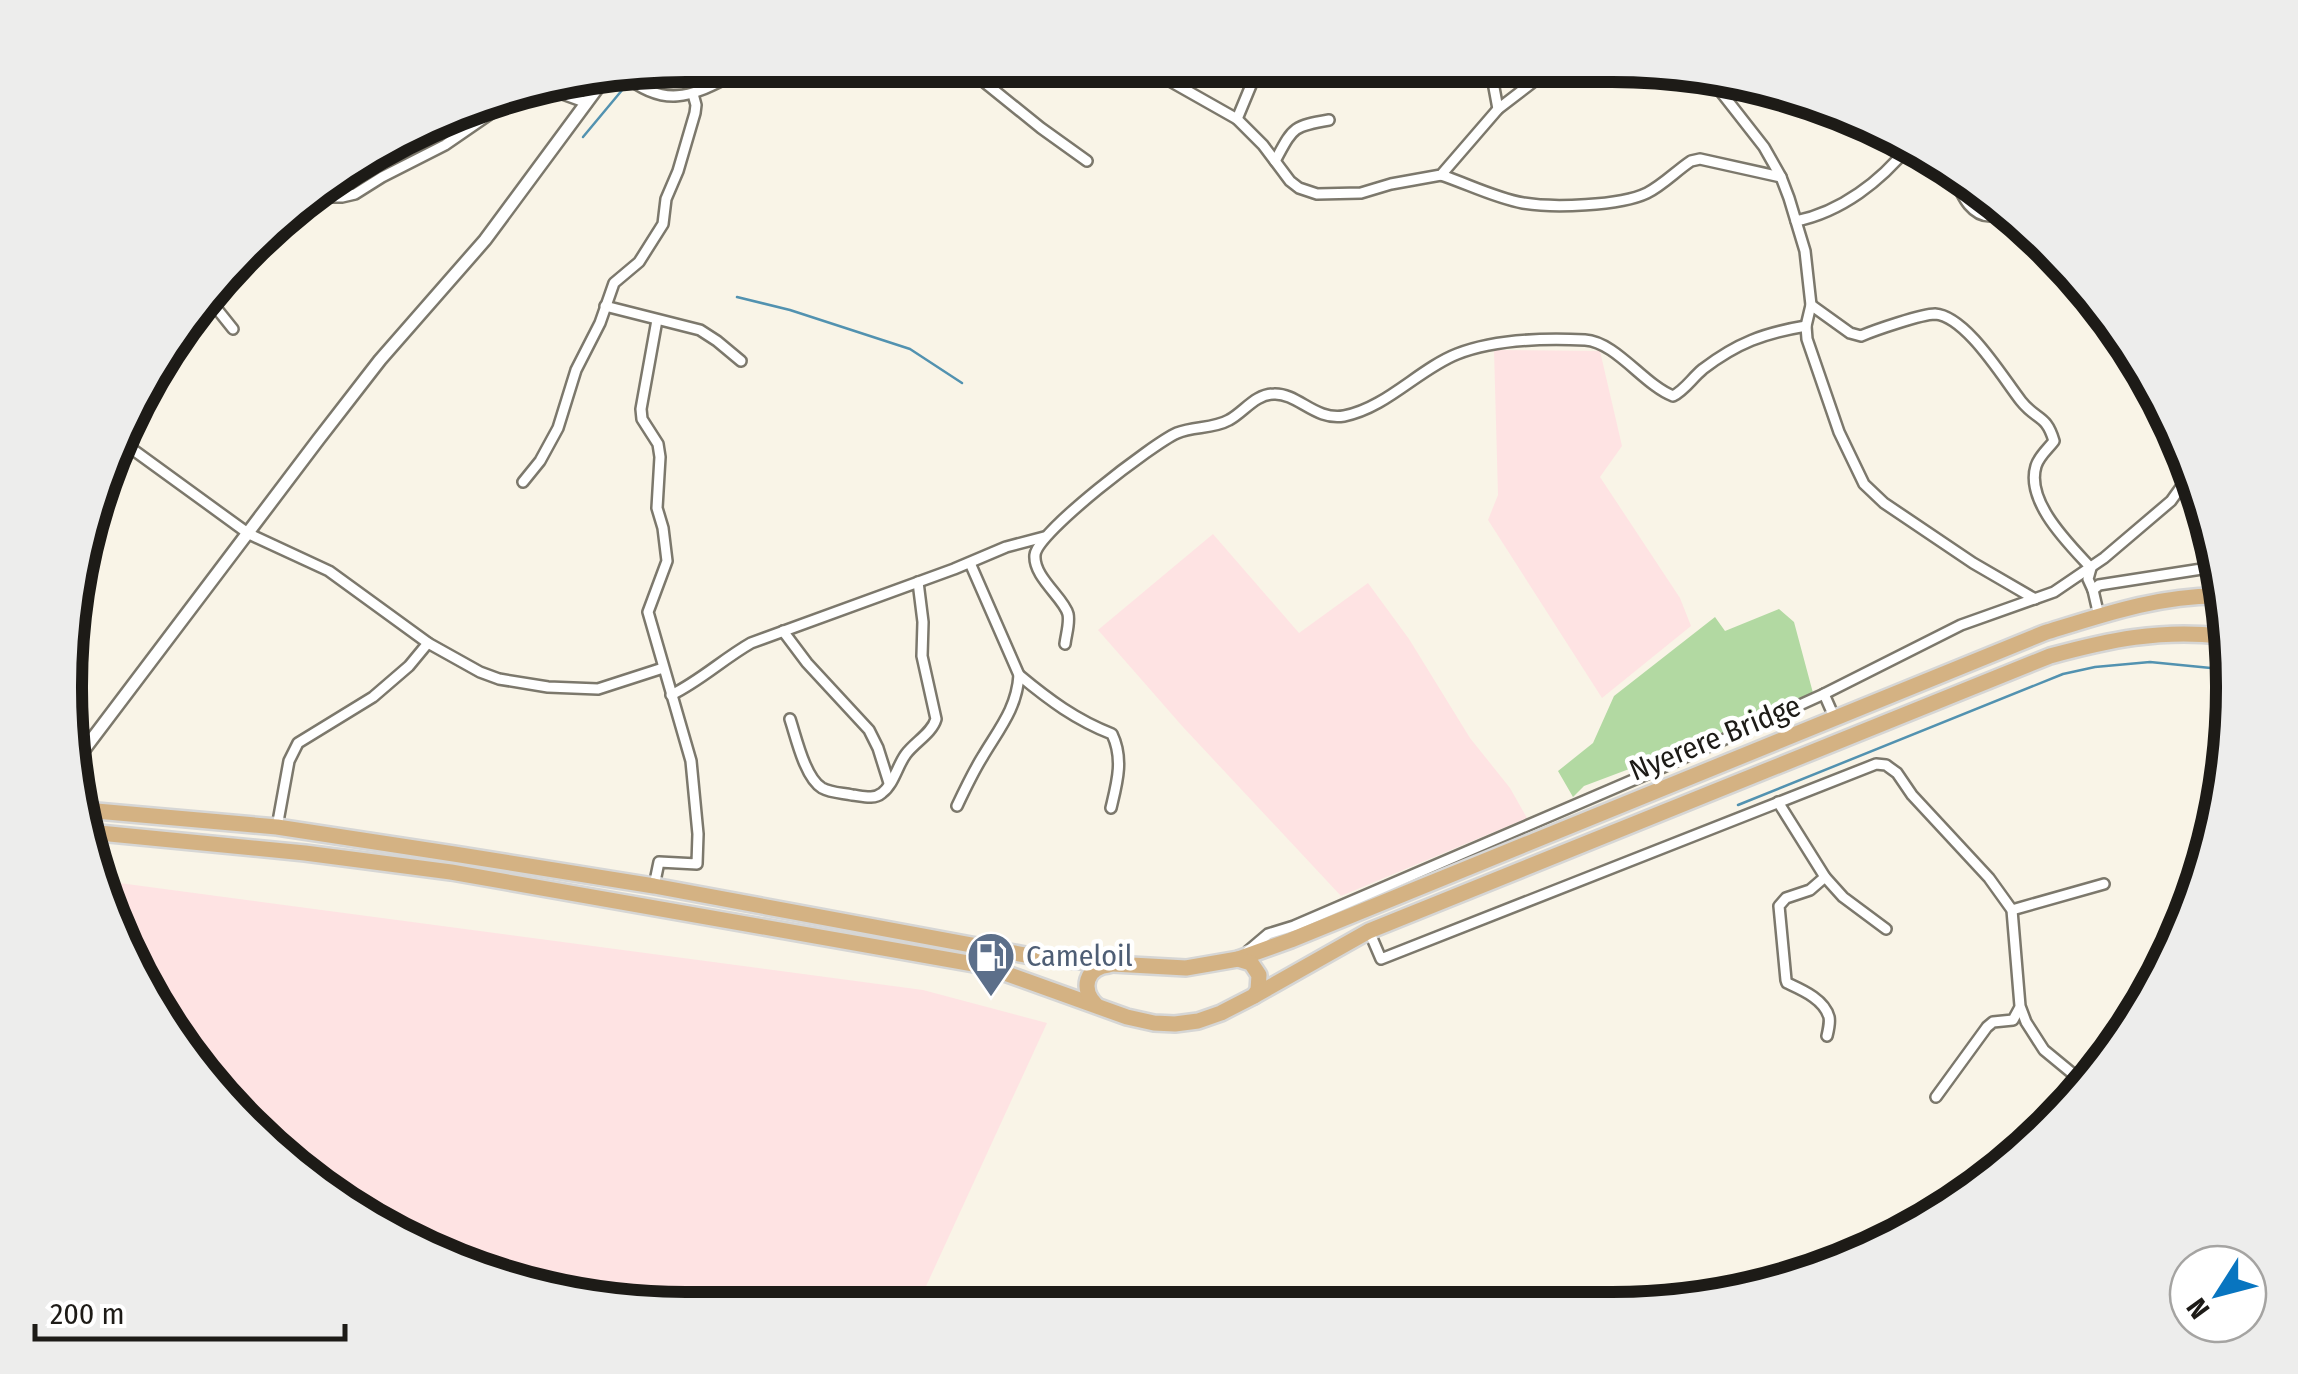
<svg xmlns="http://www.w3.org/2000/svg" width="2298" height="1374" viewBox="0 0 2298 1374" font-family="'Fira Sans Condensed',sans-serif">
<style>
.industrial{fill:#fee3e3}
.green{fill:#b2d9a2}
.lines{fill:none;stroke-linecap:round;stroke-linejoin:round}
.stream{stroke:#5292b0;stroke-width:2.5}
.minor-casing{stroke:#7c786c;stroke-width:14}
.tertiary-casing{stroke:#7c786c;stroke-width:16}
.primary-casing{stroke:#d6d6d5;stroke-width:20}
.minor{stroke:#fff;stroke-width:9}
.tertiary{stroke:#fff;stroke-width:11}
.primary{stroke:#d4b283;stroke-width:15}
.labels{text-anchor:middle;stroke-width:9;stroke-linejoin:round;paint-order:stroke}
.street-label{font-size:30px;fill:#1d1b17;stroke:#fff}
.service-label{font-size:30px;fill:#4e5e75;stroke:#fff;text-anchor:start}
.rim{fill:none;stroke:#1d1b17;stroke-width:12}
</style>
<rect width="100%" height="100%" fill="#f9f4e7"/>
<!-- industrial -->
<g class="industrial">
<path d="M 1494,350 L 1600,351 L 1622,446 L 1600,477 L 1680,598 L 1691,626 L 1602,698 L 1488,520 L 1498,495 Z"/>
<path d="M 1213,534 L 1299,633 L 1368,583 L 1409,639 L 1470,738 L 1510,788 L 1527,818 L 1341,896 L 1183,727 L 1098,630 Z"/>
<path d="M 97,880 L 923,990 L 1047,1023 L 916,1308 L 646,1308 L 487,1276 L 341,1204 L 193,1065 L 98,887 Z"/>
</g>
<!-- green -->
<path class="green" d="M 1779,609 L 1794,622 L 1813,693 L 1802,704 L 1584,786 L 1573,797 L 1558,771 L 1593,743 L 1614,696 L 1715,617 L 1725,631 Z"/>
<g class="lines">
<!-- stream -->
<g class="stream">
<path d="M 583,137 L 623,89 L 632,74"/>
<path d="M 737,297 L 790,310 L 910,349 L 962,383"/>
<path d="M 1738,805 L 2063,674 L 2095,667 L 2150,662 L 2221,669"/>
</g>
<!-- minor casing -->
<g class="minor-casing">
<g id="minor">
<path d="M 963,65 L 1041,128 L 1087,161"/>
<path d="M 1154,66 L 1161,76 L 1237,119 L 1263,145 L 1290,181 L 1299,188 L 1317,194 L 1361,193 L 1391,184 L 1441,175 L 1498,109 L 1554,66"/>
<path d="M 1490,66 L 1498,109"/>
<path d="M 624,75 C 677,119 707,83 756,65"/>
<path d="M 1710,78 L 1764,147 L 1781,177 L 1789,198 L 1805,251 L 1811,305 L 1806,326 L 1807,339 L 1839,432 L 1864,484 L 1884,503 L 1973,563 L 2035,599"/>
<path d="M 546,88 L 587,103"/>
<path d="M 1237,119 L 1259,66"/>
<path d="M 1275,161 C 1293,128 1292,126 1329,120"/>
<path d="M 1950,166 C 1959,189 1970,225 2001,214"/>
<path d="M 1441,175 C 1468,184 1495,198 1523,203 C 1552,208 1620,206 1647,193 C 1663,185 1676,171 1691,161 L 1700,159 L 1781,177"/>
<path d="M 308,194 L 322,197 L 342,197 L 355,194 L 382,177 L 445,145 L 522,92"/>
<path d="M 1796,221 C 1841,212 1881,181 1909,146"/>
<path d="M 209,299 L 233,329"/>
<path d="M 1811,305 L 1850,333 L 1861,336 C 1875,330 1922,314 1935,314 C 1966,316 2003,378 2021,401 C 2037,421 2046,414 2054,441 C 2048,449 2039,456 2036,466 C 2025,502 2070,545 2091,568 L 2088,579 L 2093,590"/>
<path d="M 605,306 L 700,330 L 717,341 L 741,361"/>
<path d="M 121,441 L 249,534 L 329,571 L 428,643 L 480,672 L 499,679 L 548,687 L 598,689 L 663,668"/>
<path d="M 523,482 L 540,461 L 558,428 L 576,370 L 600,323 L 614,283 L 639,262 L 663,224 L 666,199 L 678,171 L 695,113 L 696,105 L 693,94"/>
<path d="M 2099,616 L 2093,590 L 2099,585 L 2221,566"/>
<path d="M 783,631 L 807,663 L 869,730 L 878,748 L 889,783"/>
<path d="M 1065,644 C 1066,635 1070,623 1068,614 C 1064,598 1033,577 1035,555 C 1037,532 1154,443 1177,433 C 1194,426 1213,429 1229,420 C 1244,412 1255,394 1274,394 C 1298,393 1315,421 1344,416 C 1386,408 1419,369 1457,354 C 1495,339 1544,338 1585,340 C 1616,342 1644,385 1673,396 C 1685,390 1692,378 1703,369 C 1737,343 1764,333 1806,326"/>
<path d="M 1019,675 C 1049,700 1076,720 1112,734 C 1124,759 1117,783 1111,808"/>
<path d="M 1824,694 L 1835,719"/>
<path d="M 671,695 C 700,681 723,659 751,643 L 954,569 L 1006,547 L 1044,537"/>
<path d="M 790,719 C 796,737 805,778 822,788 C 831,793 843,793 852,795 C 862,796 874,800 882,793 C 894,784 897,766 906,754 C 915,742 932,733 936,719 L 922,656 L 923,622 L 918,582"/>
<path d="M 1778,802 L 1825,877 L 1843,897 L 1886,929"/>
<path d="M 957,806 C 965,789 973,772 983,756 C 999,729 1017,708 1019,675 L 970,563"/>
<path d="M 277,827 L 289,761 L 298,743 L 373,697 L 409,666 L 428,643"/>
<path d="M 1825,877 L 1810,890 L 1786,898 L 1779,906 L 1786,980 L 1787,983 C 1802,990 1824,999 1829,1017 C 1830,1021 1828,1032 1827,1036"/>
<path d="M 654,886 L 659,862 L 697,864 L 698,834 L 691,761 L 648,612 L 667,561 L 663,528 L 657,508 L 660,457 L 658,444 L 642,419 L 641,409 L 657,320"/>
<path d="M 2012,910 L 2104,884"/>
<path d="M 1369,931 L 1381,959 L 1876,764 L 1886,765 L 1897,773 L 1912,795 L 1989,878 L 2012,910 L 2020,1006 L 2026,1022 L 2044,1050 L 2084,1083"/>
<path d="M 1248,951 L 1268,934 L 1294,926 L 1661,768 L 1824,694 L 1961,625 L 2054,592 L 2104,558 L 2171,501 L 2186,480"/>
<path d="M 1936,1097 L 1987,1027 L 1993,1022 L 2013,1020 L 2019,1009"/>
</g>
</g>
<!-- tertiary casing -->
<g class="tertiary-casing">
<path id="tertiary" d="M 77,759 L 318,440 L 380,360 L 485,240 L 604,79"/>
</g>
<!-- primary casing -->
<g class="primary-casing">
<g id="primary">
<path d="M 85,810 L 277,827 L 454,854 L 654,886 L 1036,957 L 1113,964 L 1186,968 L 1238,959 L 1291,940 L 2044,633 C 2102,615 2159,595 2221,596"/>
<path d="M 89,832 L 305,853 L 451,872 L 985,966 L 1127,1017 L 1154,1023 L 1175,1024 L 1198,1021 L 1221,1013 L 1254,996 L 1258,990 L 1259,975 L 1251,963 L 1238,959"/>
<path d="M 1254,996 L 1369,931 L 2050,656 C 2109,640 2160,629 2221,636"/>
<path d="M 1096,1005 C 1080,989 1086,967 1109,965"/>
</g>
</g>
<!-- minor -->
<use href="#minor" class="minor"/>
<!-- tertiary -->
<use href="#tertiary" class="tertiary"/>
<!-- primary -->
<use href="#primary" class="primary"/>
</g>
<!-- icons -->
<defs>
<g id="fuel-pin" transform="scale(2.5)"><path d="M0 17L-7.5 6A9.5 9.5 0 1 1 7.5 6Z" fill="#5c6f8a" stroke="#fff"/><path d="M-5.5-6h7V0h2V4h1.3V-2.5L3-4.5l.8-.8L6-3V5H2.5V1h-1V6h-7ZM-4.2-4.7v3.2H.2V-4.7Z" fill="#fff"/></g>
</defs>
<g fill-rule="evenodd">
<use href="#fuel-pin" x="991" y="956"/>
</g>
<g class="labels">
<!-- street labels -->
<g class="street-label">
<text transform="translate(1715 738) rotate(-22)" y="10">Nyerere Bridge</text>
</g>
<!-- service labels -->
<g class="service-label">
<text x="1026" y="966">Cameloil</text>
</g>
</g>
<!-- crop -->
<path d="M0 0H2298V1374H0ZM686 82H1612A604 604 0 0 1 2216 686V688A604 604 0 0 1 1612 1292H686A604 604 0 0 1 82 688V686A604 604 0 0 1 686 82Z" fill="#ededec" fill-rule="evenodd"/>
<path class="rim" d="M686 82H1612A604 604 0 0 1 2216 686V688A604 604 0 0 1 1612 1292H686A604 604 0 0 1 82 688V686A604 604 0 0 1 686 82Z"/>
<!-- north arrow -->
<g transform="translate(2218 1294) rotate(234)"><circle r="48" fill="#ffffff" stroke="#a5a4a2" stroke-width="2.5"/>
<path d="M0-8L18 38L0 25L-18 38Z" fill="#0875c0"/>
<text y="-15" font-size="28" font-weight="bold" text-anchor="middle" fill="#1d1b17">N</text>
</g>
<!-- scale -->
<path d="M35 1324v15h310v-15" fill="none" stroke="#1d1b17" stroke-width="5"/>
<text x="50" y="1324" font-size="30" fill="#1d1b17" stroke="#ffffff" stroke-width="8" paint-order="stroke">200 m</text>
</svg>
